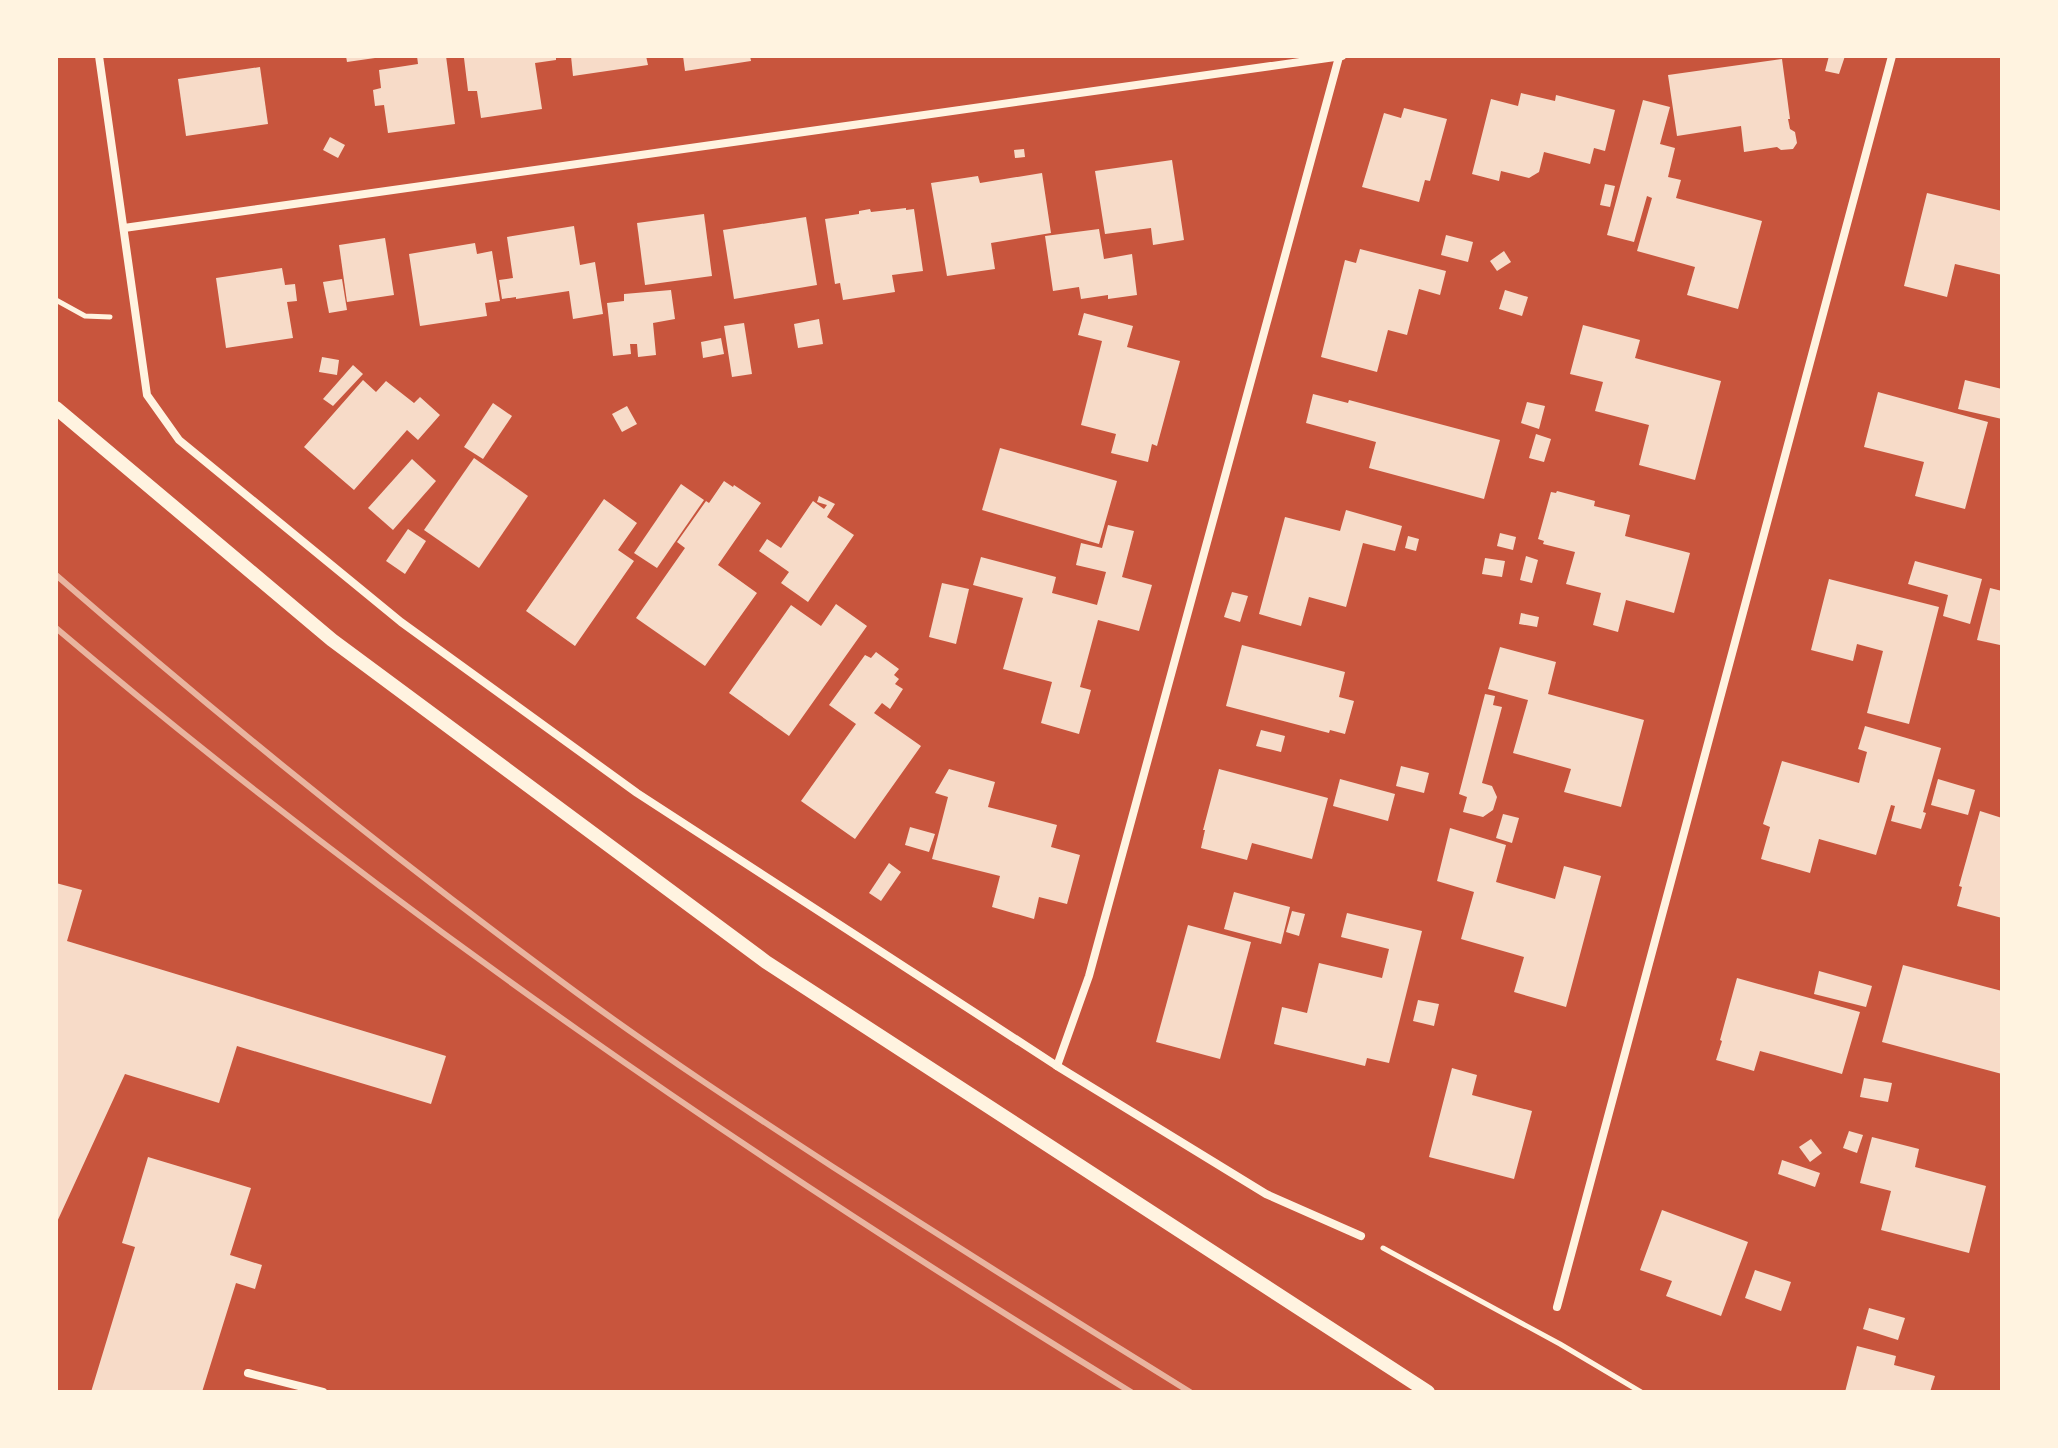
<svg xmlns="http://www.w3.org/2000/svg" width="2058" height="1448" viewBox="0 0 2058 1448" font-family="Mulish,sans-serif">
<style>
.building{fill:#f7dbc8}
.lines{fill:none;stroke-linecap:round;stroke-linejoin:round}
.path{stroke:#fff3e0;stroke-width:5}
.minor{stroke:#fff3e0;stroke-width:8}
.tertiary{stroke:#fff3e0;stroke-width:14}
.rail{stroke:#e9b49f;stroke-width:6}
</style>
<rect width="100%" height="100%" fill="#c8553d"/>
<!-- building -->
<g class="building">
<path d="M 346,56 L 374,56 L 375,58 L 347,62 Z"/>
<path d="M 417,56 L 446,56 L 455,124 L 388,133 L 384,105 L 375,106 L 373,90 L 381,88 L 379,70 L 418,64 Z"/>
<path d="M 479,56 L 556,56 L 556,60 L 535,63 L 542,109 L 481,118 L 477,91 L 468,91 L 464,58 Z"/>
<path d="M 571,56 L 646,56 L 648,65 L 573,76 Z"/>
<path d="M 683,56 L 750,56 L 751,61 L 685,71 Z"/>
<path d="M 1829,56 L 1845,56 L 1839,74 L 1825,71 Z"/>
<path d="M 1782,59 L 1790,119 L 1788,119 L 1790,129 L 1795,132 L 1797,143 L 1793,149 L 1781,150 L 1777,147 L 1744,152 L 1741,126 L 1677,136 L 1668,75 Z"/>
<path d="M 260,67 L 268,124 L 186,136 L 178,79 Z"/>
<path d="M 1521,93 L 1555,101 L 1556,95 L 1615,110 L 1605,151 L 1594,148 L 1590,164 L 1544,152 L 1539,172 L 1529,178 L 1501,171 L 1499,181 L 1472,174 L 1491,99 L 1518,106 Z"/>
<path d="M 1643,100 L 1670,107 L 1660,144 L 1675,148 L 1668,177 L 1681,180 L 1676,198 L 1762,221 L 1738,309 L 1687,295 L 1695,267 L 1637,251 L 1652,198 L 1647,196 L 1634,242 L 1607,235 Z"/>
<path d="M 1404,108 L 1447,119 L 1430,181 L 1425,180 L 1419,202 L 1362,187 L 1384,113 L 1401,118 Z"/>
<path d="M 330,137 L 345,145 L 338,158 L 323,150 Z"/>
<path d="M 1024,149 L 1025,157 L 1015,158 L 1014,150 Z"/>
<path d="M 1172,160 L 1184,240 L 1153,245 L 1151,228 L 1105,234 L 1095,171 Z"/>
<path d="M 1042,173 L 1051,233 L 991,243 L 995,269 L 947,276 L 931,183 L 978,176 L 980,183 Z"/>
<path d="M 1605,184 L 1615,186 L 1610,207 L 1600,205 Z"/>
<path d="M 1927,193 L 2002,211 L 2002,275 L 1955,264 L 1947,297 L 1904,286 Z"/>
<path d="M 906,208 L 906,210 L 914,209 L 923,271 L 892,275 L 895,292 L 843,300 L 840,283 L 835,284 L 825,219 L 859,214 L 859,211 L 870,209 L 871,212 Z"/>
<path d="M 704,214 L 712,276 L 645,285 L 637,223 Z"/>
<path d="M 806,217 L 817,285 L 734,299 L 723,230 Z"/>
<path d="M 574,226 L 580,265 L 595,262 L 603,314 L 573,319 L 569,291 L 516,299 L 516,297 L 502,299 L 499,280 L 513,278 L 507,237 Z"/>
<path d="M 1099,229 L 1104,259 L 1132,254 L 1137,295 L 1108,299 L 1108,295 L 1081,299 L 1079,287 L 1053,291 L 1045,236 Z"/>
<path d="M 1446,235 L 1473,242 L 1468,262 L 1441,255 Z"/>
<path d="M 385,238 L 394,295 L 347,302 L 339,245 Z"/>
<path d="M 475,243 L 477,254 L 492,251 L 500,301 L 485,303 L 487,316 L 420,326 L 409,254 Z"/>
<path d="M 1360,249 L 1446,271 L 1440,295 L 1419,289 L 1407,335 L 1388,330 L 1377,372 L 1321,357 L 1345,260 L 1356,263 Z"/>
<path d="M 1504,251 L 1511,262 L 1497,271 L 1490,261 Z"/>
<path d="M 282,268 L 285,285 L 295,284 L 297,301 L 287,302 L 293,338 L 226,348 L 216,278 Z"/>
<path d="M 342,279 L 347,310 L 329,313 L 323,282 Z"/>
<path d="M 671,290 L 675,319 L 653,323 L 656,355 L 638,357 L 637,344 L 630,344 L 631,354 L 613,356 L 607,303 L 624,301 L 624,294 Z"/>
<path d="M 1505,290 L 1528,297 L 1522,316 L 1499,309 Z"/>
<path d="M 1084,313 L 1133,326 L 1127,347 L 1180,361 L 1157,446 L 1152,444 L 1148,462 L 1111,453 L 1116,434 L 1081,425 L 1102,341 L 1078,335 Z"/>
<path d="M 819,319 L 823,344 L 798,348 L 794,324 Z"/>
<path d="M 744,323 L 752,374 L 732,377 L 724,326 Z"/>
<path d="M 1583,325 L 1640,340 L 1635,358 L 1721,381 L 1695,480 L 1639,465 L 1649,425 L 1595,411 L 1603,382 L 1570,374 Z"/>
<path d="M 721,338 L 724,354 L 703,358 L 701,342 Z"/>
<path d="M 322,357 L 339,360 L 337,375 L 319,372 Z"/>
<path d="M 353,365 L 363,374 L 333,406 L 323,399 Z"/>
<path d="M 363,380 L 376,392 L 386,381 L 414,403 L 420,397 L 440,415 L 418,440 L 407,430 L 354,490 L 304,447 Z"/>
<path d="M 1965,380 L 2002,389 L 2002,419 L 1958,409 Z"/>
<path d="M 1878,392 L 1988,422 L 1965,509 L 1915,496 L 1924,462 L 1864,447 Z"/>
<path d="M 1313,394 L 1348,403 L 1349,400 L 1500,440 L 1484,499 L 1369,468 L 1376,442 L 1306,423 Z"/>
<path d="M 1527,402 L 1545,406 L 1539,429 L 1521,423 Z"/>
<path d="M 493,403 L 512,416 L 483,459 L 464,447 Z"/>
<path d="M 627,406 L 637,424 L 622,432 L 612,414 Z"/>
<path d="M 1536,434 L 1551,439 L 1544,462 L 1529,458 Z"/>
<path d="M 1000,448 L 1117,481 L 1099,544 L 982,510 Z"/>
<path d="M 474,458 L 528,496 L 479,568 L 424,530 Z"/>
<path d="M 412,459 L 436,481 L 393,530 L 368,508 Z"/>
<path d="M 724,481 L 733,487 L 734,485 L 761,503 L 718,565 L 757,593 L 705,666 L 636,618 L 685,548 L 677,542 L 706,501 L 709,503 Z"/>
<path d="M 681,484 L 704,500 L 657,568 L 634,553 Z"/>
<path d="M 1557,491 L 1595,501 L 1594,506 L 1630,515 L 1625,536 L 1690,553 L 1674,613 L 1626,600 L 1618,632 L 1593,625 L 1601,593 L 1566,584 L 1575,552 L 1543,544 L 1544,541 L 1538,539 L 1551,492 L 1556,493 Z"/>
<path d="M 819,496 L 835,504 L 827,517 L 854,535 L 808,602 L 781,583 L 789,572 L 759,551 L 767,539 L 781,548 L 813,501 L 824,509 L 827,505 L 817,502 Z"/>
<path d="M 604,499 L 637,523 L 618,550 L 634,561 L 575,646 L 526,611 Z"/>
<path d="M 1346,510 L 1402,526 L 1395,551 L 1363,543 L 1346,607 L 1309,597 L 1301,626 L 1259,614 L 1285,517 L 1340,531 Z"/>
<path d="M 1108,525 L 1134,531 L 1122,577 L 1152,585 L 1139,631 L 1098,620 L 1080,687 L 1091,690 L 1079,734 L 1041,723 L 1052,682 L 1003,669 L 1023,598 L 973,585 L 981,557 L 1056,577 L 1052,593 L 1097,605 L 1106,572 L 1076,565 L 1081,543 L 1102,548 Z"/>
<path d="M 408,529 L 426,541 L 405,574 L 386,561 Z"/>
<path d="M 1500,533 L 1516,537 L 1513,550 L 1497,546 Z"/>
<path d="M 1408,536 L 1419,539 L 1416,551 L 1405,548 Z"/>
<path d="M 1526,556 L 1538,560 L 1532,583 L 1520,580 Z"/>
<path d="M 1485,558 L 1505,561 L 1502,577 L 1482,574 Z"/>
<path d="M 1915,561 L 1982,579 L 1970,624 L 1943,616 L 1948,595 L 1908,584 Z"/>
<path d="M 1829,579 L 1939,607 L 1909,724 L 1867,713 L 1883,651 L 1857,644 L 1853,661 L 1811,650 Z"/>
<path d="M 942,583 L 969,589 L 956,644 L 929,637 Z"/>
<path d="M 1990,588 L 2002,591 L 2002,637 L 2000,645 L 1977,640 Z"/>
<path d="M 1232,592 L 1248,596 L 1240,622 L 1224,617 Z"/>
<path d="M 836,604 L 867,626 L 789,736 L 729,693 L 791,605 L 821,626 Z"/>
<path d="M 1521,613 L 1539,617 L 1537,627 L 1519,624 Z"/>
<path d="M 1242,645 L 1345,672 L 1339,697 L 1354,701 L 1345,734 L 1330,730 L 1329,733 L 1226,706 Z"/>
<path d="M 1500,647 L 1556,662 L 1548,694 L 1644,720 L 1621,807 L 1564,792 L 1571,769 L 1513,753 L 1528,700 L 1488,689 Z"/>
<path d="M 876,652 L 899,669 L 894,675 L 899,679 L 895,684 L 903,689 L 890,709 L 882,703 L 874,713 L 921,746 L 855,839 L 801,801 L 856,724 L 829,705 L 865,655 L 871,658 Z"/>
<path d="M 1485,694 L 1495,696 L 1493,705 L 1502,707 L 1482,783 L 1492,786 L 1497,797 L 1493,810 L 1483,817 L 1463,812 L 1467,797 L 1459,794 Z"/>
<path d="M 1865,726 L 1941,748 L 1923,812 L 1926,813 L 1921,829 L 1891,821 L 1895,806 L 1891,805 L 1876,855 L 1819,839 L 1810,873 L 1761,859 L 1770,827 L 1763,824 L 1782,761 L 1859,783 L 1867,752 L 1858,749 Z"/>
<path d="M 1261,730 L 1285,736 L 1281,752 L 1256,746 Z"/>
<path d="M 1401,766 L 1429,773 L 1424,793 L 1396,786 Z"/>
<path d="M 949,769 L 995,782 L 988,807 L 1057,825 L 1051,847 L 1080,855 L 1067,904 L 1039,897 L 1034,919 L 992,907 L 1000,876 L 932,859 L 948,797 L 935,793 Z"/>
<path d="M 1219,769 L 1328,798 L 1312,859 L 1252,843 L 1247,860 L 1201,848 L 1205,830 L 1203,830 Z"/>
<path d="M 1340,779 L 1395,794 L 1388,821 L 1333,806 Z"/>
<path d="M 1938,779 L 1975,790 L 1968,815 L 1931,805 Z"/>
<path d="M 1980,811 L 2002,818 L 2002,918 L 1957,906 L 1962,887 L 1959,886 Z"/>
<path d="M 1503,814 L 1519,818 L 1512,843 L 1496,838 Z"/>
<path d="M 910,827 L 935,834 L 929,852 L 905,845 Z"/>
<path d="M 1450,828 L 1506,845 L 1496,882 L 1555,899 L 1564,866 L 1601,876 L 1566,1007 L 1514,992 L 1524,957 L 1461,939 L 1474,892 L 1437,881 Z"/>
<path d="M 889,863 L 901,872 L 881,901 L 869,893 Z"/>
<path d="M 56,883 L 82,890 L 67,941 L 446,1056 L 431,1104 L 237,1046 L 219,1103 L 125,1074 L 56,1224 Z"/>
<path d="M 1234,892 L 1290,907 L 1281,944 L 1224,929 Z"/>
<path d="M 1292,911 L 1305,914 L 1299,936 L 1286,932 Z"/>
<path d="M 1347,913 L 1422,931 L 1389,1063 L 1367,1058 L 1365,1066 L 1274,1044 L 1282,1007 L 1307,1013 L 1319,963 L 1382,978 L 1389,949 L 1341,937 Z"/>
<path d="M 1188,925 L 1251,942 L 1220,1059 L 1156,1042 Z"/>
<path d="M 1903,965 L 2002,991 L 2002,1074 L 1882,1042 Z"/>
<path d="M 1819,971 L 1872,986 L 1866,1007 L 1814,994 Z"/>
<path d="M 1737,978 L 1860,1012 L 1842,1074 L 1760,1051 L 1754,1071 L 1716,1060 L 1722,1041 L 1720,1040 Z"/>
<path d="M 1418,1000 L 1439,1004 L 1434,1026 L 1413,1021 Z"/>
<path d="M 1452,1068 L 1477,1075 L 1472,1095 L 1532,1111 L 1514,1179 L 1429,1157 Z"/>
<path d="M 1864,1078 L 1892,1083 L 1888,1102 L 1860,1097 Z"/>
<path d="M 1849,1131 L 1863,1135 L 1857,1153 L 1843,1148 Z"/>
<path d="M 1872,1137 L 1919,1149 L 1915,1167 L 1986,1186 L 1969,1253 L 1881,1230 L 1891,1191 L 1860,1183 Z"/>
<path d="M 1811,1139 L 1822,1153 L 1810,1162 L 1799,1147 Z"/>
<path d="M 148,1157 L 251,1188 L 230,1255 L 262,1265 L 255,1289 L 236,1283 L 202,1392 L 91,1392 L 135,1247 L 122,1243 Z"/>
<path d="M 1782,1160 L 1820,1173 L 1815,1187 L 1778,1174 Z"/>
<path d="M 1662,1210 L 1748,1242 L 1721,1316 L 1666,1296 L 1672,1281 L 1640,1270 Z"/>
<path d="M 1755,1270 L 1791,1282 L 1781,1311 L 1745,1298 Z"/>
<path d="M 1869,1308 L 1905,1318 L 1898,1340 L 1863,1329 Z"/>
<path d="M 1857,1346 L 1896,1356 L 1894,1365 L 1935,1376 L 1930,1392 L 1845,1392 Z"/>
</g>
<g class="lines">
<!-- path -->
<g class="path">
<path d="M 56,300 L 85,316 L 110,317"/>
<path d="M 1383,1248 L 1560,1344 L 1641,1392"/>
</g>
<!-- minor -->
<g class="minor">
<path d="M 99,56 L 147,395 L 179,440 L 401,622 L 637,793 L 1057,1066 L 1266,1194 L 1361,1236"/>
<path d="M 124,228 L 1342,56"/>
<path d="M 1057,1066 L 1089,976 L 1339,57"/>
<path d="M 1557,1307 L 1892,56"/>
<path d="M 248,1373 L 323,1392"/>
</g>
<!-- tertiary -->
<path class="tertiary" d="M 56,408 L 332,640 L 766,962 L 1428,1392"/>
<!-- rail -->
<g class="rail">
<path d="M 56,575 C 224,721 398,862 577,993 C 660,1054 747,1111 833,1167 C 951,1243 1070,1318 1190,1392"/>
<path d="M 56,628 C 392,913 756,1162 1131,1392"/>
</g>
</g>
<!-- border -->
<rect width="2058" height="1448" fill="none" stroke="#fff3e0" stroke-width="116"/>
</svg>
